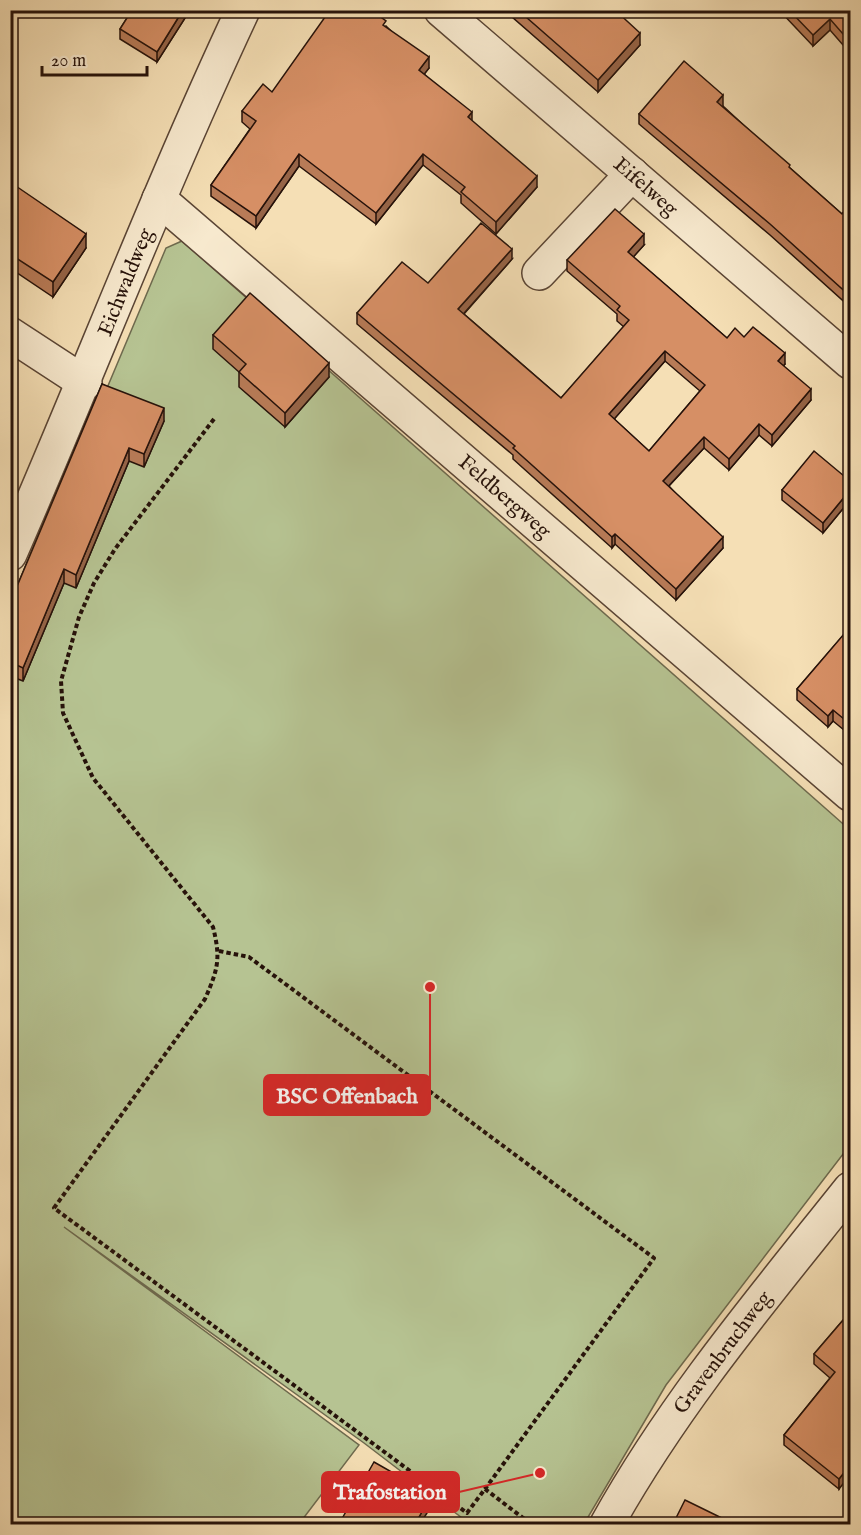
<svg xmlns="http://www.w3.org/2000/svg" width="861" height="1535" viewBox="0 0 861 1535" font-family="'IM FELL English',serif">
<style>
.green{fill:#b6c392;stroke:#6e6a4e;stroke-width:1.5}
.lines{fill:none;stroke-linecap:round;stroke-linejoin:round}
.minor-casing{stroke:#5a4535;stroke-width:36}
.path{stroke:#26120a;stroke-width:4;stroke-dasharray:4.5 3;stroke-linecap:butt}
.minor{stroke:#f8eacf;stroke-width:33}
.wall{fill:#b87b57;stroke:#26120a;stroke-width:1.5;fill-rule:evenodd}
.shaded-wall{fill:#966447;stroke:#26120a;stroke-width:1.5}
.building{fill:#d68f65;stroke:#26120a;stroke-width:1.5;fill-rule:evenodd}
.labels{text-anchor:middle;stroke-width:4.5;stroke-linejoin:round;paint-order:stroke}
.street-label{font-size:21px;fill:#26120a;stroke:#f8eacf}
.leader{fill:none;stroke:#d62828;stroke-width:2}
.callout-dot{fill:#d62828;stroke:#f8eacf;stroke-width:2}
.callout{fill:#d62828;stroke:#d62828;stroke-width:2}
.callout-label{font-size:22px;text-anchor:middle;font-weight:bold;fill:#fff}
</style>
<rect width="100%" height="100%" fill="#f5dfb5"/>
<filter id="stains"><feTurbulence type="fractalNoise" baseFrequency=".00333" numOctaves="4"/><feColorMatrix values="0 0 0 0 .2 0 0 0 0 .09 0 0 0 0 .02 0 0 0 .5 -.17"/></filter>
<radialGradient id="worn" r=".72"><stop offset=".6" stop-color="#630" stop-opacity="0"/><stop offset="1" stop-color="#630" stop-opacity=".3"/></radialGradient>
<!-- green -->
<path class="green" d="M 182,241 L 850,830 L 850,1145 L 666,1385 L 584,1524 L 470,1524 L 364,1443 L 64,1227 L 359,1445 L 299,1524 L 11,1524 L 11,616 L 166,248 Z"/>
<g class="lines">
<!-- minor casing -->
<g class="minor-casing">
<g id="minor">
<path d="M 441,10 L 850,362"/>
<path d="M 159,199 L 850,794"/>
<path d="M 539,273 L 632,174"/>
<path d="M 10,334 L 85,383"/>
<path d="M 10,554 C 89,373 159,189 243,10"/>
<path d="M 607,1524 C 675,1402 764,1297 850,1189"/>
</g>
</g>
<!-- path -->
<g class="path">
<path d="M 214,419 L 115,549 L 94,583 L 79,617 L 61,681 L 63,713 L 93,778 L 213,927 C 221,959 218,969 205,999 L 54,1208 L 467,1513 L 485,1489 L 531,1524"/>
<path d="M 219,951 L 249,957 L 654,1258 L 485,1489"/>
</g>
<!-- minor -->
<use href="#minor" class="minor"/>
</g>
<!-- wall -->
<g class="wall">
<path d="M 122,10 L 185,10 L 185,18 L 157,62 L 120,39 L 120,29 L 129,15 Z"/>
<path d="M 504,10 L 615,10 L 640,45 L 598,92 Z"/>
<path d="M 779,10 L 850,10 L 850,53 L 830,30 L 813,46 Z"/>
<path d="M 386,26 L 429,68 L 424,74 L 472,121 L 537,187 L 496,234 L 461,203 L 461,195 L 423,165 L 376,224 L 299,166 L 256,228 L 211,196 L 211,185 L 250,129 L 242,122 L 242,111 L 272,92 Z"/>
<path d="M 723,106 L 790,168 L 842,214 L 850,204 L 850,307 L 770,235 L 639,124 L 639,114 Z"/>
<path d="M 10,182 L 86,248 L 53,297 L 10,268 Z"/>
<path d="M 644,245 L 633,257 L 727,338 L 744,337 L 785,364 L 783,366 L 811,400 L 772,446 L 759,435 L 729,470 L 704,448 L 669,486 L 723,548 L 676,600 L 615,544 L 612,548 L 513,459 L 513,455 L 357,324 L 357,313 L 428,283 L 512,259 L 464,314 L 561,398 L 624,327 L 617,321 L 617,314 L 567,271 L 567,260 ZM 665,361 L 700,391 L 649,451 L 614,419 Z"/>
<path d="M 213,335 L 329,377 L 285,427 L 239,387 L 239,372 L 213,349 Z"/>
<path d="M 102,384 L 164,421 L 144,467 L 129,461 L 76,588 L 64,583 L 23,681 L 10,676 L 10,603 Z"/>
<path d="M 850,481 L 850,500 L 823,533 L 782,500 L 782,490 Z"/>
<path d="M 850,608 L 850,735 L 833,721 L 828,727 L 797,700 L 797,689 L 848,630 L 844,626 L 844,615 Z"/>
<path d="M 850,1312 L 839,1489 L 784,1445 L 784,1435 L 830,1378 L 814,1364 L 814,1354 Z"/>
</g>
<!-- shaded-wall -->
<g class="shaded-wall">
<path d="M 183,10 L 185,10 L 185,18 L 157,62 L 157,52 Z"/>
<path d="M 830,19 L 830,30 L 813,46 L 813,35 Z"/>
<path d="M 640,33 L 640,45 L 598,92 L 598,80 Z"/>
<path d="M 429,57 L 429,68 L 419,81 L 419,70 Z"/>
<path d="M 723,95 L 723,106 L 717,112 L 717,102 Z"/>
<path d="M 472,112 L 472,123 L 468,117 Z"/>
<path d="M 17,149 L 17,163 L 10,173 L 10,159 Z"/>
<path d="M 299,154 L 299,166 L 256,228 L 256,216 Z"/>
<path d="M 423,154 L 423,165 L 376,224 L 376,213 Z"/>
<path d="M 537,176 L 537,187 L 496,234 L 496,222 Z"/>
<path d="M 86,234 L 86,248 L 53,297 L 53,282 Z"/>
<path d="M 644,234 L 644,245 L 628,263 L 628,252 Z"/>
<path d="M 512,249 L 512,259 L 458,320 L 458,309 Z"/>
<path d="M 665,351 L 665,361 L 609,425 L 609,414 Z"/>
<path d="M 785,353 L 785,364 L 778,372 L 778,361 Z"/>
<path d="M 329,363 L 329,377 L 285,427 L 285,413 Z"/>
<path d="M 811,389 L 811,400 L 772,446 L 772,435 Z"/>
<path d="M 164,408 L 164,421 L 144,467 L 144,454 Z"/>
<path d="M 759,424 L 759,435 L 729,470 L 729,459 Z"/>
<path d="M 704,437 L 704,448 L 663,492 L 663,481 Z"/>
<path d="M 129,448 L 129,461 L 76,588 L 76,575 Z"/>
<path d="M 850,490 L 850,500 L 823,533 L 823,523 Z"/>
<path d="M 615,534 L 615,544 L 612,548 L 612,537 Z"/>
<path d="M 723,537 L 723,548 L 676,600 L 676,589 Z"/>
<path d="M 64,569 L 64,583 L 23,681 L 23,668 Z"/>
<path d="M 833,710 L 833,721 L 828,727 L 828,716 Z"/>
<path d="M 850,1465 L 850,1475 L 839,1489 L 839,1479 Z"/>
<path d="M 404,1479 L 404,1489 L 400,1497 L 400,1487 Z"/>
<path d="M 427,1503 L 427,1513 L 420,1524 L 415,1524 Z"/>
</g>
<!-- building -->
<g class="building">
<path d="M 132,10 L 183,10 L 157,52 L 120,29 Z"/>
<path d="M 330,10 L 371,10 L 386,21 L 383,25 L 429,57 L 419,70 L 472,112 L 468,117 L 537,176 L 496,222 L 461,192 L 465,187 L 423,154 L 376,213 L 299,154 L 256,216 L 211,185 L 256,121 L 242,111 L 263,84 L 272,92 Z"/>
<path d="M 518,10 L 615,10 L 640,33 L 598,80 Z"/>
<path d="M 789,10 L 850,10 L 850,42 L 830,19 L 813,35 Z"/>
<path d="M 684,61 L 723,95 L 717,102 L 790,165 L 789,167 L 842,214 L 850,204 L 850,296 L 770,224 L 639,114 Z"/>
<path d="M 10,144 L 17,149 L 10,159 Z"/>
<path d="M 10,182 L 86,234 L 53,282 L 10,254 Z"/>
<path d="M 615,209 L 644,234 L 628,252 L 727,338 L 735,328 L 744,337 L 753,327 L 785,353 L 778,361 L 811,389 L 772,435 L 759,424 L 729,459 L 704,437 L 663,481 L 723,537 L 676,589 L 615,534 L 612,537 L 513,448 L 515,446 L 357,313 L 402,262 L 428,283 L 481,223 L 512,249 L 458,309 L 561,398 L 629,320 L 617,310 L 620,306 L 567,260 ZM 665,351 L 705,385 L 649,451 L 609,414 Z"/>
<path d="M 250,293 L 329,363 L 285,413 L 239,372 L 246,364 L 213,335 Z"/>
<path d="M 102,384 L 164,408 L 144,454 L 129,448 L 76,575 L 64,569 L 23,668 L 10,662 L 10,603 Z"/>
<path d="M 814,451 L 850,481 L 850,490 L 823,523 L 782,490 Z"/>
<path d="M 850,608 L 850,621 L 844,615 Z"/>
<path d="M 850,627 L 850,724 L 833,710 L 828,716 L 797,689 Z"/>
<path d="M 850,1312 L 850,1465 L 839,1479 L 784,1435 L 835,1372 L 814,1354 Z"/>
<path d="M 374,1462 L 404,1479 L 400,1487 L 427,1503 L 415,1524 L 339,1524 Z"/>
<path d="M 685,1500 L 734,1524 L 673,1524 Z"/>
</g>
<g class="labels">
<!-- street labels -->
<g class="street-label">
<text transform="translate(646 186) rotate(41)" y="7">Eifelweg</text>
<text transform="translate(125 282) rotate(-68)" y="7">Eichwaldweg</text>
<text transform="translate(505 496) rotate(41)" y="7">Feldbergweg</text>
<text transform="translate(722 1352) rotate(-53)" y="7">Gravenbruchweg</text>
</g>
</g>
<!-- callouts -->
<path class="leader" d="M430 987L430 1095M540 1473L459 1492"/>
<g class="callout-dot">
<circle cx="430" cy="987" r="6"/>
<circle cx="540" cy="1473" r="6"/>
</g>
<g class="callout">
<rect x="264" y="1075" width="166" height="40" rx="6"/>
<rect x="322" y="1472" width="137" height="40" rx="6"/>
</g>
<g class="callout-label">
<text x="347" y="1103">BSC Offenbach</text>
<text x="390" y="1499">Trafostation</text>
</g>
<!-- margin -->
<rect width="861" height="1535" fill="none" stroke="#f5dfb5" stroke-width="36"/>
<rect x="12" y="12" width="837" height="1511" fill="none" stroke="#26120a" stroke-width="3"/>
<rect x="18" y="18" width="825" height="1499" fill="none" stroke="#26120a" stroke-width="1.5"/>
<!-- scale -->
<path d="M42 66v9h105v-9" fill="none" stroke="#26120a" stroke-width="3"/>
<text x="51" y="66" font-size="18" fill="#26120a" stroke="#f8eacf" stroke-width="4.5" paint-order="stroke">20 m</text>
<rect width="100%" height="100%" filter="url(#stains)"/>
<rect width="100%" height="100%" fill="url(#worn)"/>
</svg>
